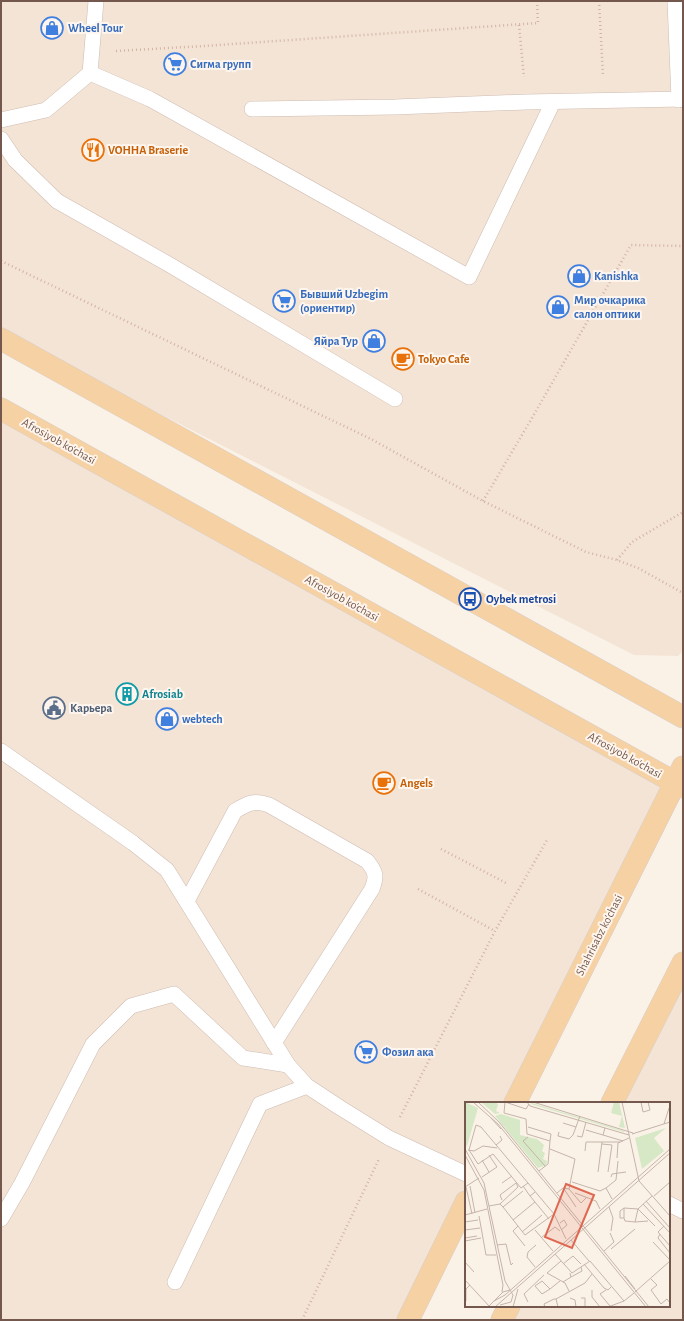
<svg xmlns="http://www.w3.org/2000/svg" width="684" height="1321" viewBox="0 0 684 1321" font-family="'Alegreya Sans',sans-serif">
<style>
.residential{fill:#f3e4d6}
.lines{fill:none;stroke-linecap:round;stroke-linejoin:round}
.service-casing{stroke:#cfbcb1;stroke-width:16}
.primary-casing{stroke:#d8d0cd;stroke-width:23}
.path{stroke:#d4b3a3;stroke-width:2.5;stroke-dasharray:1 3;stroke-linecap:butt}
.service{stroke:#fff;stroke-width:15}
.primary{stroke:#f6d1a3;stroke-width:22}
.labels{text-anchor:middle;stroke-width:4;stroke-linejoin:round;paint-order:stroke}
.shop-label{font-size:12px;font-weight:bold;fill:#366cbe;stroke:#fef6ee;text-anchor:start}
.food-label{font-size:12px;font-weight:bold;fill:#c56008;stroke:#fef6ee;text-anchor:start}
.street-label{font-size:12px;fill:#74584d;stroke:#fef6ee}
.transit-label{font-size:12px;font-weight:bold;fill:#164399;stroke:#fef6ee;text-anchor:start}
.culture-label{font-size:12px;font-weight:bold;fill:#0d838f;stroke:#fef6ee;text-anchor:start}
.service-label{font-size:12px;font-weight:bold;fill:#4e5e75;stroke:#fef6ee;text-anchor:start}
.inset-road{fill:none;stroke:#c5b4a9;stroke-width:1}
.view{fill:#df6853;fill-opacity:0.15;stroke:#df6853;stroke-width:2}
.inset-edge{fill:none;stroke:#74584d;stroke-width:2}
</style>
<rect width="100%" height="100%" fill="#fbf2e7"/>
<!-- residential -->
<g class="residential">
<path d="M 1,1 L 683,1 L 683,651 L 678,656 L 634,655 L 1,333 Z"/>
<path d="M 1,409 L 675,783 L 515,1103 L 466,1103 L 466,1202 L 408,1320 L 1,1320 Z"/>
<path d="M 683,963 L 683,1320 L 502,1320 L 509,1306 L 669,1306 L 669,1103 L 612,1103 Z"/>
</g>
<g class="lines">
<!-- service casing -->
<g class="service-casing">
<g id="service">
<path d="M 675,1 L 679,100"/>
<path d="M 90,73 L 150,99 L 469,277 L 553,102"/>
<path d="M 252,109 L 395,107 L 526,102 L 683,99"/>
<path d="M 1,120 L 46,110 L 90,73 L 96,1"/>
<path d="M 1,139 L 15,160 L 57,201 L 170,265 L 395,399"/>
<path d="M 1,751 L 133,843 L 167,870 L 288,1065 L 307,1086 L 339,1107 L 389,1138 L 466,1174"/>
<path d="M 187,901 L 235,811 C 248,803 254,800 269,805 L 367,861 C 376,872 377,876 372,889 L 274,1043"/>
<path d="M 669,1204 L 683,1211"/>
<path d="M 1,1219 L 22,1183 L 93,1044 L 131,1006 L 174,994 L 243,1058 L 288,1065"/>
<path d="M 175,1282 L 260,1104 L 307,1086"/>
</g>
</g>
<!-- primary casing -->
<g class="primary-casing">
<g id="primary">
<path d="M 1,339 L 683,717"/>
<path d="M 1,409 L 683,787"/>
<path d="M 515,1103 L 683,767"/>
<path d="M 612,1103 L 683,963"/>
<path d="M 408,1320 L 466,1202"/>
<path d="M 502,1320 L 509,1306"/>
</g>
</g>
<!-- path -->
<g class="path">
<path d="M 599,1 L 603,76"/>
<path d="M 519,25 L 524,77"/>
<path d="M 116,51 L 204,46 L 538,23 L 537,1"/>
<path d="M 1,261 L 371,439 L 483,501 L 586,552 L 617,560 L 638,568 L 683,593"/>
<path d="M 483,501 L 532,418 L 631,245 L 683,246"/>
<path d="M 617,560 L 632,542 L 683,512"/>
<path d="M 441,849 L 508,884"/>
<path d="M 418,889 L 495,931"/>
<path d="M 400,1117 L 495,931 L 547,840"/>
<path d="M 302,1320 L 379,1159"/>
</g>
<!-- service -->
<use href="#service" class="service"/>
<!-- primary -->
<use href="#primary" class="primary"/>
</g>
<!-- icons -->
<defs>
<g id="shop-ring" transform="scale(1.15)"><circle r="9.5" fill="#fef6ee" stroke="#3f7fe0" stroke-width="1.5"/><path d="M-5-2.5h2.3a2.7 3.5 0 0 1 5.4 0H5L5.5 6h-11ZM-1.5-2.5h3a1.5 2.3 0 0 0-3 0Z" fill="#3f7fe0"/></g>
<g id="supermarket-ring" transform="scale(1.15)"><circle r="9.5" fill="#fef6ee" stroke="#3f7fe0" stroke-width="1.5"/><path d="M-6-5.5h2.5l.6 2H6L4.5 2H-2.5L-4.4-4H-6ZM-1.5 3.2a1.3 1.3 0 1 0 .1 0ZM3 3.2a1.3 1.3 0 1 0 .1 0Z" fill="#3f7fe0"/></g>
<g id="restaurant-ring" transform="scale(1.15)"><circle r="9.5" fill="#fef6ee" stroke="#e8710a" stroke-width="1.5"/><path d="M-5-6h1v4h1v-4h1v4h1v-4h1v5L-1.5 .5V6h-2V.5L-5-1ZM5-6V6H3V1.5H1.5Q1.5-4 5-6Z" fill="#e8710a"/></g>
<g id="cafe-ring" transform="scale(1.15)"><circle r="9.5" fill="#fef6ee" stroke="#e8710a" stroke-width="1.5"/><path d="M-5.5-4.5H6V0H3Q3 3.5 0 3.5H-2.5Q-5.5 3.5-5.5 0ZM3-3.2v2h1.7v-2ZM-6 4.5H4V6H-6Z" fill="#e8710a"/></g>
<g id="bus-ring" transform="scale(1.15)"><circle r="9.5" fill="#fef6ee" stroke="#1a4fb4" stroke-width="1.5"/><path d="M-5-6H5V4H4V6H2V4H-2V6H-4V4H-5ZM-3.5-4V0h7V-4ZM-3.5 1.2v1.5H-2V1.2ZM2 1.2v1.5H3.5V1.2Z" fill="#1a4fb4"/></g>
<g id="building-ring" transform="scale(1.15)"><circle r="9.5" fill="#fef6ee" stroke="#0f9aa8" stroke-width="1.5"/><path d="M-4-6H4V6H1V3H-1V6H-4ZM-2.5-4.3h1.7v1.8h-1.7ZM.8-4.3h1.7v1.8H.8ZM-2.5-1h1.7V.8h-1.7ZM.8-1h1.7V.8H.8Z" fill="#0f9aa8"/></g>
<g id="civic-ring" transform="scale(1.15)"><circle r="9.5" fill="#fef6ee" stroke="#5c6f8a" stroke-width="1.5"/><path d="M-.6-6.5H3V-4.5H.6V-3L4-1V1h2V6H-6V1h2V-1L-.6-3ZM-1.2 2.5V6h2.4V2.5Z" fill="#5c6f8a"/></g>
</defs>
<g fill-rule="evenodd">
<use href="#shop-ring" x="52" y="28"/>
<use href="#supermarket-ring" x="175" y="64"/>
<use href="#restaurant-ring" x="93" y="150"/>
<use href="#shop-ring" x="579" y="276"/>
<use href="#supermarket-ring" x="284" y="301"/>
<use href="#shop-ring" x="558" y="307"/>
<use href="#shop-ring" x="374" y="341"/>
<use href="#cafe-ring" x="403" y="359"/>
<use href="#bus-ring" x="470" y="599"/>
<use href="#building-ring" x="127" y="694"/>
<use href="#civic-ring" x="54" y="708"/>
<use href="#shop-ring" x="167" y="719"/>
<use href="#cafe-ring" x="384" y="783"/>
<use href="#supermarket-ring" x="366" y="1052"/>
</g>
<g class="labels">
<!-- shop labels -->
<g class="shop-label">
<text x="68" y="32">Wheel Tour</text>
<text x="190" y="68">Сигма групп</text>
<text x="594" y="280">Kanishka</text>
<text x="300" y="298">Бывший Uzbegim<tspan x="300" dy="14">(ориентир)</tspan></text>
<text x="574" y="304">Мир очкарика<tspan x="574" dy="14">салон оптики</tspan></text>
<text x="358" y="345" text-anchor="end">Яйра Тур</text>
<text x="182" y="723">webtech</text>
<text x="382" y="1056">Фозил ака</text>
</g>
<!-- food labels -->
<g class="food-label">
<text x="108" y="154">VOHHA Braserie</text>
<text x="418" y="363">Tokyo Cafe</text>
<text x="400" y="787">Angels</text>
</g>
<!-- street labels -->
<g class="street-label">
<text transform="translate(59 441) rotate(29)" y="4">Afrosiyob ko'chasi</text>
<text transform="translate(342 598) rotate(29)" y="4">Afrosiyob ko'chasi</text>
<text transform="translate(625 755) rotate(29)" y="4">Afrosiyob ko'chasi</text>
<text transform="translate(599 935) rotate(-63)" y="4">Shahrisabz ko'chasi</text>
</g>
<!-- transit labels -->
<g class="transit-label">
<text x="486" y="603">Oybek metrosi</text>
</g>
<!-- culture labels -->
<g class="culture-label">
<text x="142" y="698">Afrosiab</text>
</g>
<!-- service labels -->
<g class="service-label">
<text x="70" y="712">Карьера</text>
</g>
</g>
<!-- overview -->
<g transform="translate(465 1102)">
<rect width="205" height="205" fill="#fbf2e7"/>
<path d="M 0,0 L 13,6 L 2,44 L 0,42 ZM 16,0 L 31,0 L 33,3 L 31,9 L 35,11 L 30,12 ZM 149,0 L 154,0 L 160,26 L 154,25 L 157,14 L 146,11 ZM 67,1 L 159,29 L 159,30 L 66,2 ZM 36,12 L 55,18 L 55,33 L 72,37 L 79,43 L 77,49 L 80,51 L 78,57 L 82,59 L 81,63 L 73,66 L 30,14 ZM 201,26 L 189,36 L 199,49 L 177,67 L 170,36 Z" fill="#d7e8c6"/>
<path class="inset-road" d="M 8,0 L 33,22 L 181,205M 13,0 L 34,20 L 184,205M 40,0 L 39,11 L 61,17 L 62,32 L 85,39 L 83,62 L 74,69M 40,0 L 61,7 L 64,2M 62,0 L 65,4 L 164,33M 68,0 L 168,31M 157,0 L 174,79 L 205,114M 176,0 L 178,10 L 185,8 L 183,0M 205,0 L 205,14M 26,16 L 36,27M 98,21 L 111,25M 199,22 L 204,6M 63,25 L 86,32 L 85,39M 121,28 L 138,33 L 140,26M 94,30 L 93,34 L 104,37 L 108,33 L 115,14M 167,32 L 205,20M 138,33 L 158,39M 112,34 L 117,35 L 121,20M 63,35 L 58,39 L 80,64M 137,42 L 147,43 L 143,70M 31,43 L 37,38 L 35,34M 0,47 L 19,81 L 40,179 L 48,193 L 46,200 L 35,203M 85,47 L 110,57 L 104,87 L 98,86 L 92,91M 3,48 L 9,49 L 18,44 L 32,46M 120,49 L 121,40 L 155,40M 0,53 L 19,88 L 38,183 L 37,190M 152,56 L 153,41 L 164,36M 17,58 L 24,70M 133,70 L 137,40M 17,75 L 32,65 L 24,53M 146,75 L 147,72 L 161,70M 107,80 L 135,89 L 141,86M 37,81 L 47,74M 63,81 L 56,86 L 28,52 L 13,62 L 4,48 L 11,23 L 16,25 L 89,112 L 101,137M 5,84 L 10,111M 58,84 L 65,94M 0,85 L 14,76M 1,85 L 7,112M 99,87 L 111,105M 104,87 L 116,101 L 122,95M 58,89 L 38,105 L 60,133 L 89,112M 70,90 L 65,94 L 84,117M 110,91 L 131,99 L 135,107M 189,94 L 205,80M 147,97 L 141,86 L 151,78 L 153,59M 181,99 L 205,126M 35,102 L 53,85 L 51,81 L 35,93 L 37,98M 178,102 L 205,131M 24,104 L 35,102 L 38,105M 144,105 L 148,116 L 146,129M 159,106 L 173,107 L 187,94M 159,106 L 159,116 L 155,116 L 155,109 ZM 0,113 L 22,107M 14,114 L 21,153 L 31,153M 159,116 L 160,119 L 170,120 L 173,107 L 190,124M 48,118 L 70,100M 0,120 L 13,118M 170,120 L 183,119M 95,121 L 99,118 L 102,123 L 96,128M 53,124 L 48,129 L 60,144M 199,124 L 193,130 L 205,144M 0,128 L 15,126M 70,128 L 88,149M 57,130 L 77,113M 195,132 L 193,136 L 205,151M 77,135 L 90,125 L 95,129M 0,136 L 12,134M 106,138 L 124,159M 0,139 L 16,136M 188,140 L 205,158M 32,143 L 41,142 L 46,163 L 48,161M 146,147 L 170,127M 139,149 L 149,140 L 145,131M 90,152 L 107,171 L 125,159 L 159,199M 96,159 L 82,171 L 100,181 L 104,189M 0,160 L 9,170M 98,162 L 108,154 L 116,162M 119,162 L 139,186 L 143,188 L 146,185M 70,165 L 62,155 L 63,150 L 71,143M 160,174 L 170,187M 106,175 L 117,169 L 116,165M 186,177 L 192,183 L 186,188 L 196,202 L 202,197 L 205,201M 0,178 L 24,204M 98,180 L 106,175 L 105,171M 85,187 L 77,192 L 70,184 L 77,179 L 85,187 L 95,179M 127,188 L 127,195 L 135,205M 141,188 L 135,192 L 145,204M 170,190 L 205,159M 105,196 L 110,198 L 111,205M 116,196 L 120,196 L 120,205M 91,197 L 120,181 L 127,172M 1,199 L 1,187 L 5,183M 29,199 L 40,193 L 205,47M 63,200 L 59,192 L 79,173M 23,205 L 38,190 L 45,188M 30,205 L 205,51M 48,205 L 53,187M 80,205 L 79,202 L 89,197 L 91,197 L 93,205M 143,205 L 159,199 L 169,191"/>
<path class="view" d="M 101,82 L 129,93 L 107,146 L 80,135 Z"/>
<rect width="205" height="205" class="inset-edge"/>
</g>
<!-- border -->
<rect width="684" height="1321" fill="none" stroke="#74584d" stroke-width="4"/>
</svg>
